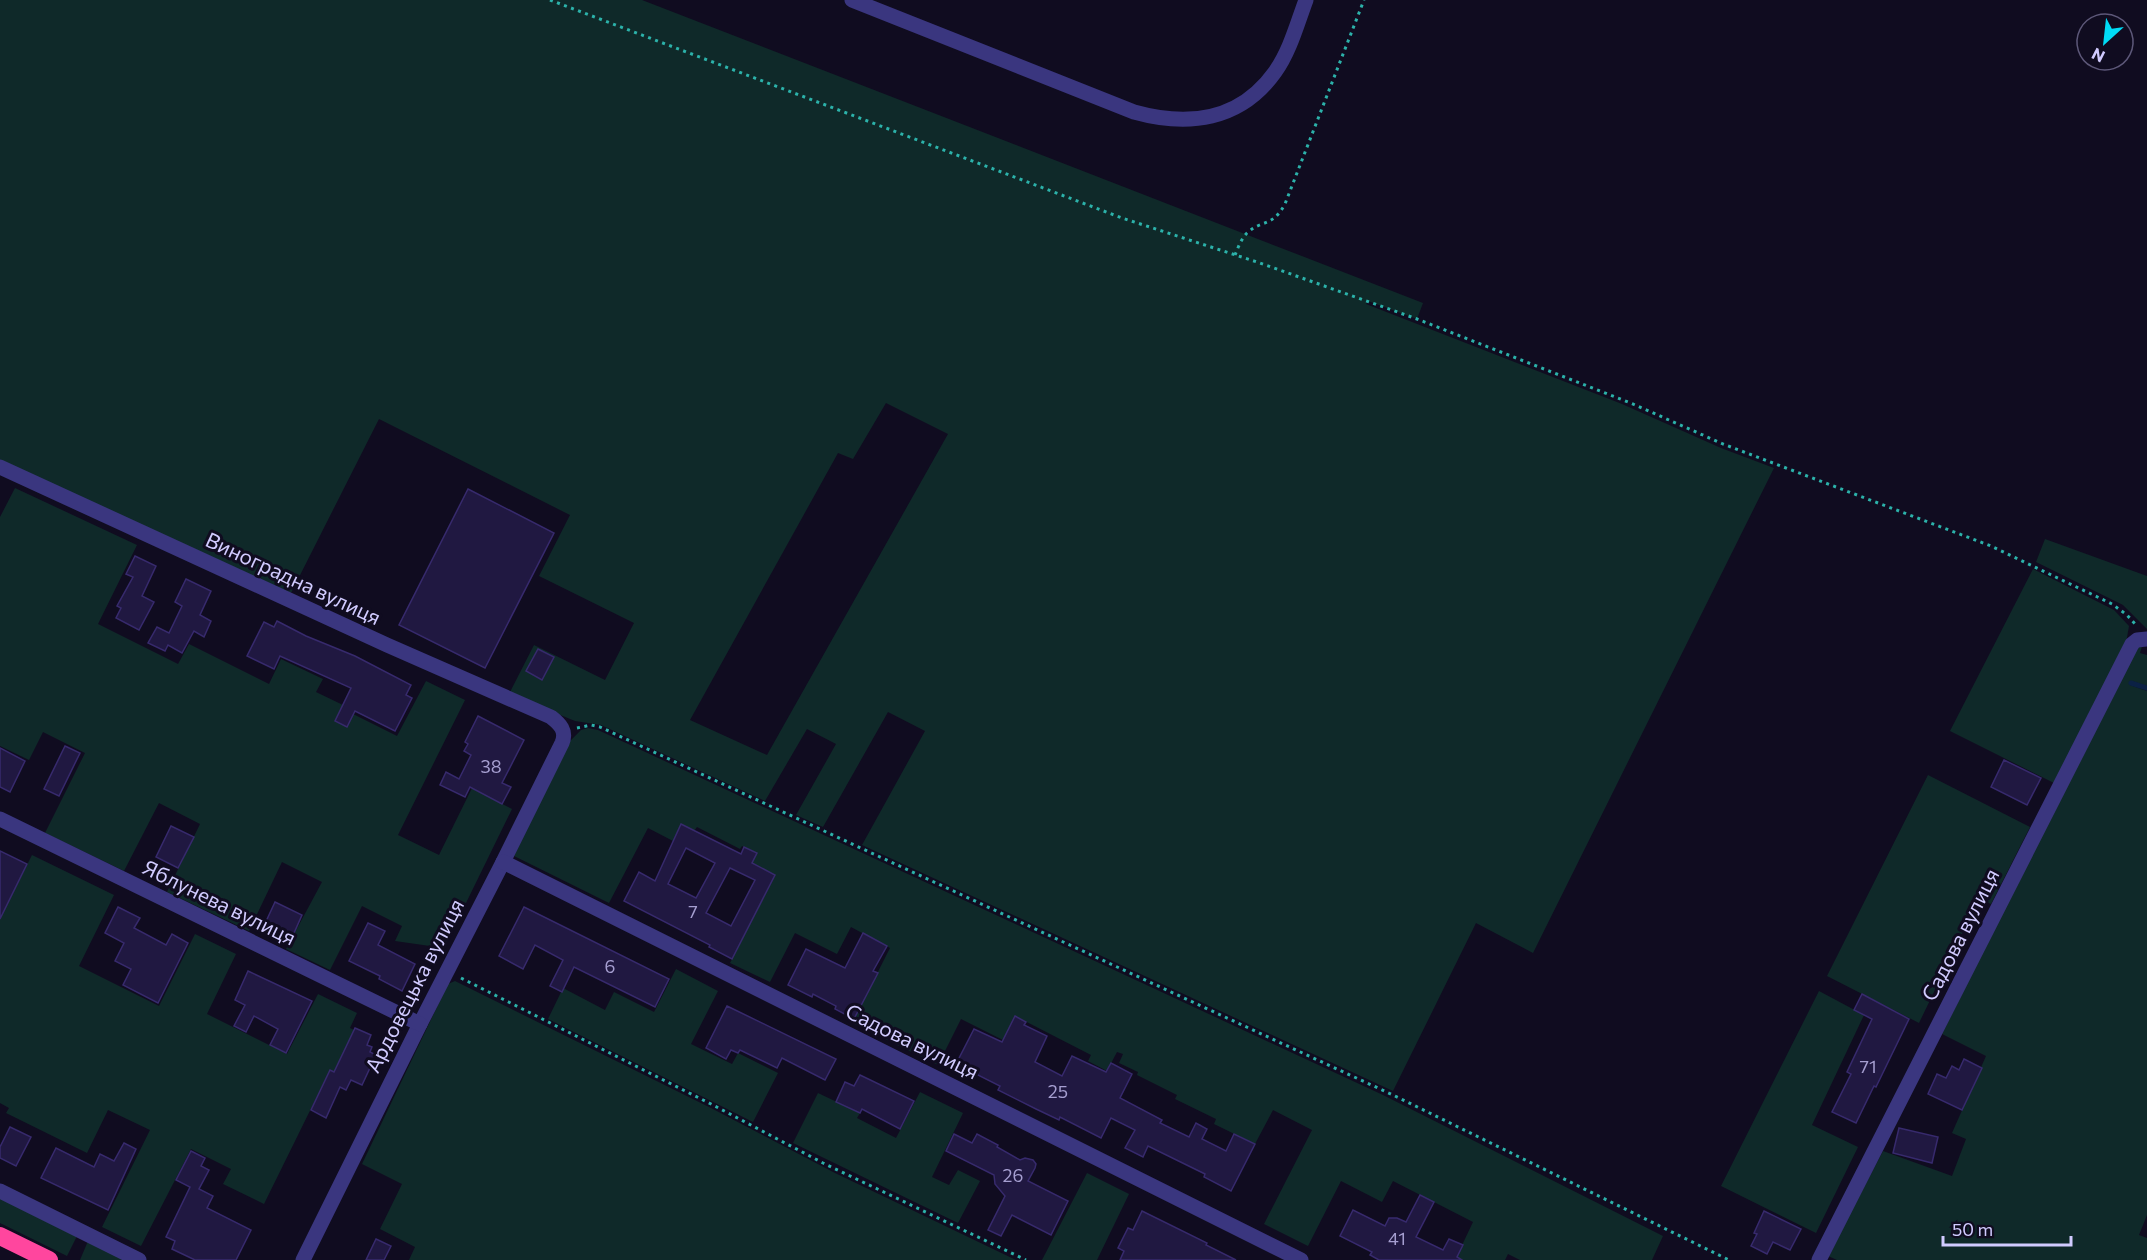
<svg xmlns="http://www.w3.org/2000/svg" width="2147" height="1260" viewBox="0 0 2147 1260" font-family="Commissioner,sans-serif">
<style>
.green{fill:#0f2929;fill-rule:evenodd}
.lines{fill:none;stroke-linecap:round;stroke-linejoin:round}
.stream{stroke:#0b2144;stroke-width:5}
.building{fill:#201841;stroke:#372a6d;stroke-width:1.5;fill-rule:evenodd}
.path{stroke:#2cb2aa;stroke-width:3;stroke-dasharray:3 4.5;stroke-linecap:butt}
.minor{stroke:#3a367f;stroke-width:15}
.highway{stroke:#ff469e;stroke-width:18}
.labels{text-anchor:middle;stroke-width:6;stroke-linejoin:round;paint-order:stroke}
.number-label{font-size:18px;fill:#a59ed0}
.street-label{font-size:21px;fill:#d1cbff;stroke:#100c20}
</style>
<rect width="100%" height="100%" fill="#100c20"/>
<!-- green -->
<g class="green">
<path d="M 0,0 L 642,0 L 1423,303 L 1417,319 L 1368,301 L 1366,304 L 1622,404 L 1721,448 L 1774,468 L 1533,953 L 1476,923 L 1393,1091 L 862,845 L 925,731 L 888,712 L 823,827 L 796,815 L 836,744 L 807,729 L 765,801 L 601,725 L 575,721 L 509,694 L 534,645 L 605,680 L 634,623 L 539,576 L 570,515 L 379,419 L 291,593 L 0,460 ZM 886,403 L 948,434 L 767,755 L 690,720 L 838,453 L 853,459 Z"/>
<path d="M 15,488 L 137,545 L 98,624 L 178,664 L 189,644 L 269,684 L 281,659 L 323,679 L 316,692 L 343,705 L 335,721 L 347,727 L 353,714 L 397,736 L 426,681 L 465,700 L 398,835 L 439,855 L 472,788 L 512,809 L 444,948 L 395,941 L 402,926 L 362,906 L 330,970 L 286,949 L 322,882 L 282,862 L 249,931 L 167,892 L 200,824 L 159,803 L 124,871 L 45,833 L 85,753 L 43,732 L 29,760 L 0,746 L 0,517 Z"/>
<path d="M 2045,539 L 2147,576 L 2147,629 L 2123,605 L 2036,562 Z"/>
<path d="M 2033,569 L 2114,610 L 2129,626 L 2126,643 L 2054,783 L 1950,731 Z"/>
<path d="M 2143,643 L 2140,653 L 2147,655 L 2147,686 L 2132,681 L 2130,685 L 2147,691 L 2147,1215 L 2139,1235 L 2147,1238 L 2147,1260 L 1837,1260 L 1828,1256 L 1883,1151 L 1952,1176 L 1966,1139 L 1952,1133 L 1986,1056 L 1942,1034 L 2135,648 Z"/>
<path d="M 588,728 L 598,730 L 1383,1095 L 1663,1236 L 1652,1260 L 1520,1260 L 1508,1254 L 1505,1260 L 1455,1260 L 1473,1222 L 1393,1181 L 1382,1202 L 1341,1181 L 1308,1246 L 1264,1224 L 1312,1130 L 1273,1110 L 1255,1144 L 1214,1124 L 1216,1119 L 1175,1099 L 1177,1095 L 1137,1075 L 1138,1072 L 1119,1063 L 1123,1054 L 1117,1052 L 1107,1071 L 1088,1061 L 1091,1055 L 1015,1016 L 1003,1040 L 961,1019 L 938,1065 L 852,1023 L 890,948 L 851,927 L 837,954 L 795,933 L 770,982 L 730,963 L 775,876 L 752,863 L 756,853 L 742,846 L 740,849 L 697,827 L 694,831 L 681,825 L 673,841 L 648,828 L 609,903 L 514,856 L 570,741 L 581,730 Z"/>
<path d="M 1928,775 L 2030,827 L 1991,904 L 1979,899 L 1919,1023 L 1827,976 Z"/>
<path d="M 32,855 L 114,895 L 79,966 L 159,1006 L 195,934 L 236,954 L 207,1014 L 287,1054 L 318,994 L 357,1013 L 350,1028 L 354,1030 L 334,1072 L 330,1070 L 264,1204 L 223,1184 L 231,1169 L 191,1149 L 141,1246 L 102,1227 L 150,1130 L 108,1110 L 87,1153 L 6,1113 L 9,1108 L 0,1103 L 0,919 Z"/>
<path d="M 676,969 L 718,991 L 691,1044 L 732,1064 L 738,1053 L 778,1073 L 753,1122 L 548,1019 L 563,988 L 605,1010 L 614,992 L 654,1012 Z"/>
<path d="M 455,981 L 711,1108 L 835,1173 L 1016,1260 L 409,1260 L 415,1247 L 380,1229 L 402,1184 L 362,1164 L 448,984 Z"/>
<path d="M 1819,991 L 1864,1015 L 1812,1125 L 1858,1147 L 1816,1233 L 1721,1186 Z"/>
<path d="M 920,1092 L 963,1113 L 932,1177 L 949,1185 L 958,1170 L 980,1181 L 958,1223 L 793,1143 L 818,1093 L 860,1113 L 857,1118 L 896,1138 Z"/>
<path d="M 1087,1173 L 1129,1194 L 1097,1260 L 1042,1260 Z"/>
<path d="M 0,1198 L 77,1236 L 67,1256 L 0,1223 Z"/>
<path d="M 88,1241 L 126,1260 L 80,1260 Z"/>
</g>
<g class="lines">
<!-- stream -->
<path class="stream" d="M 2131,683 L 2147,688"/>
</g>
<!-- building -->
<g class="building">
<path d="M 468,489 L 554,533 L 485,668 L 399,625 Z"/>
<path d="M 135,556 L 156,566 L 142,596 L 154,602 L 139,630 L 116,618 L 121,608 L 117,606 L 133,577 L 126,574 Z"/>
<path d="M 186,579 L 211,591 L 200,615 L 211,621 L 204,637 L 194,631 L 182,653 L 168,645 L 165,651 L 148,643 L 157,627 L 169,633 L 182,606 L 175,602 Z"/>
<path d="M 277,621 L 306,636 L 355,656 L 411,685 L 406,695 L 412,698 L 395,731 L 355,711 L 347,727 L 335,721 L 351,688 L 280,656 L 274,669 L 247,656 L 264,622 L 274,627 Z"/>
<path d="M 538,649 L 554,657 L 542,680 L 526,671 Z"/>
<path d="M 478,716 L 524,740 L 502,783 L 511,787 L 502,804 L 470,787 L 465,797 L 440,785 L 446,772 L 459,779 L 471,755 L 464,751 L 468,744 L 465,742 Z"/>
<path d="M 65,746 L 80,753 L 59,796 L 44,789 Z"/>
<path d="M 0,748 L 25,761 L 10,792 L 0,787 Z"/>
<path d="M 2004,760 L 2041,778 L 2027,805 L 1991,787 Z"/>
<path d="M 681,824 L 741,854 L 744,847 L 757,853 L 752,863 L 775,875 L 732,959 L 709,947 L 710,945 L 624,901 L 639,872 L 655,881 ZM 686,848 L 715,863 L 696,898 L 668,884 ZM 730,868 L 755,880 L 731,926 L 706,913 Z"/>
<path d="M 171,826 L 194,837 L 178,868 L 156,857 Z"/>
<path d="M 0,851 L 27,864 L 0,919 Z"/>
<path d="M 275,902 L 302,915 L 290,942 L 263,928 Z"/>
<path d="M 118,907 L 140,918 L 134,928 L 166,945 L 172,934 L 188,943 L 158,1003 L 123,985 L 131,969 L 115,961 L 124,943 L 105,933 Z"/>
<path d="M 524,907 L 669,979 L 655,1007 L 574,967 L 562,992 L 550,986 L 563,960 L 535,945 L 523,969 L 499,956 Z"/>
<path d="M 368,923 L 385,931 L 378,945 L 415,964 L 402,991 L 379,979 L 380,976 L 349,961 Z"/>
<path d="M 863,933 L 887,946 L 873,971 L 878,973 L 854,1019 L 835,1009 L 836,1006 L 813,994 L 812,997 L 788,985 L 806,949 L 845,968 Z"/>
<path d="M 248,971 L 312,1001 L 286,1053 L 270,1045 L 278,1029 L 254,1016 L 246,1032 L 234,1026 L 245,1005 L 235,1000 Z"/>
<path d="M 1862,994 L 1909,1019 L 1876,1087 L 1874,1086 L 1856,1123 L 1832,1112 L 1851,1074 L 1847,1072 L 1872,1019 L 1854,1010 Z"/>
<path d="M 727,1006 L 836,1059 L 825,1080 L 782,1058 L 777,1068 L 740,1050 L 738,1053 L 731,1050 L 726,1059 L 706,1048 Z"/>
<path d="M 1015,1016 L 1026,1022 L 1024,1025 L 1047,1036 L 1035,1062 L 1062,1076 L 1072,1056 L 1106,1072 L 1111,1063 L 1132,1074 L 1120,1098 L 1162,1120 L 1160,1123 L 1189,1137 L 1196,1123 L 1207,1129 L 1202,1139 L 1226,1151 L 1234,1134 L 1255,1144 L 1231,1191 L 1204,1177 L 1205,1174 L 1148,1146 L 1143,1157 L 1125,1148 L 1135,1130 L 1111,1118 L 1101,1138 L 1060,1117 L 1059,1120 L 1036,1109 L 998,1090 L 1000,1086 L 956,1064 L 974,1029 L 1002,1042 Z"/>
<path d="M 355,1028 L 371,1035 L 367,1045 L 372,1047 L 370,1052 L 376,1055 L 362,1085 L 351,1080 L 346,1090 L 340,1087 L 326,1118 L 311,1110 L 330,1070 L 334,1072 Z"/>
<path d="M 1964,1059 L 1982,1068 L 1962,1110 L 1928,1094 L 1937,1074 L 1946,1078 L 1952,1066 L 1959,1070 Z"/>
<path d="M 860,1075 L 914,1101 L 900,1129 L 862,1109 L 860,1113 L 836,1102 L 845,1082 L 854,1086 Z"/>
<path d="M 10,1127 L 31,1137 L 16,1166 L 0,1158 L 0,1147 Z"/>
<path d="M 1899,1128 L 1938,1137 L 1932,1163 L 1893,1153 Z"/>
<path d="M 954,1134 L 972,1143 L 977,1134 L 998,1145 L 997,1147 L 1020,1160 L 1025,1158 L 1033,1160 L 1036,1164 L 1035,1168 L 1028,1181 L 1068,1201 L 1051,1235 L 1012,1215 L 1001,1236 L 988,1230 L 1005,1196 L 995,1184 L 994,1175 L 946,1151 Z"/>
<path d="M 124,1143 L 136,1149 L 108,1210 L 41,1178 L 56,1148 L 94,1167 L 100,1154 L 114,1161 Z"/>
<path d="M 191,1151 L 205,1158 L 201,1166 L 209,1170 L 199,1189 L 213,1196 L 207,1208 L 251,1230 L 236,1260 L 195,1260 L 172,1249 L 175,1241 L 166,1237 L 190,1187 L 176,1180 Z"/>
<path d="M 1420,1195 L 1434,1202 L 1416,1237 L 1443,1250 L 1449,1239 L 1463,1245 L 1457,1257 L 1462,1260 L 1379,1260 L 1370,1255 L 1372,1252 L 1340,1236 L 1353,1210 L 1385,1226 L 1389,1218 L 1397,1218 L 1406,1222 Z"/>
<path d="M 1142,1211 L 1207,1243 L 1206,1245 L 1236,1260 L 1120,1260 L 1124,1251 L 1118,1248 L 1128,1228 L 1133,1230 Z"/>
<path d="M 1764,1211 L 1801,1229 L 1790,1250 L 1773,1242 L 1767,1254 L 1751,1246 L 1757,1234 L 1754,1233 Z"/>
<path d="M 376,1239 L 391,1246 L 384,1260 L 366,1260 Z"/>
</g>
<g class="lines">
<!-- path -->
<g class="path">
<path d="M 550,0 L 1122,218 L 1257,262 L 1417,319 L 1633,404 L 1723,444 L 1991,546 L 2112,604 L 2127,615 L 2137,626"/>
<path d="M 1235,255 C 1238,248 1241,239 1247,233 C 1262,219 1272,228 1285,204 L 1364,0"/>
<path d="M 577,728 L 591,725 L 600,727 L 1393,1095 L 1729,1260"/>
<path d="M 461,978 L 711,1104 L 823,1163 L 1026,1260"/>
</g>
<!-- minor -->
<g class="minor">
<path d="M 852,0 L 1134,112 C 1188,127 1240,121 1275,72 C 1290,51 1297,24 1306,0"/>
<path d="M 0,467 L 387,645 L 551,717 C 560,724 567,731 562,743 L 503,862 L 420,1024 L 303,1260"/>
<path d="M 0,819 L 420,1024"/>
<path d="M 503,862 L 1301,1260"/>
<path d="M 0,1191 L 139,1260"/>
<path d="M 1819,1260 L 2132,644 L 2137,640 L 2147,639"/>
</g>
<!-- highway -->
<path class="highway" d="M 0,1236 L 49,1260"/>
</g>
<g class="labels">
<!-- number labels -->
<g class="number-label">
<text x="491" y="773">38</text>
<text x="693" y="918">7</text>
<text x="610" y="973">6</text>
<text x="1868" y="1073">71</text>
<text x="1058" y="1098">25</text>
<text x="1013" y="1182">26</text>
<text x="1397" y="1245">41</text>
</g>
<!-- street labels -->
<g class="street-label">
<text transform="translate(293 579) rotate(25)" y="7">Виноградна вулиця</text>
<text transform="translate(219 903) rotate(26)" y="7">Яблунева вулиця</text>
<text transform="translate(1961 935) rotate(-63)" y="7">Садова вулиця</text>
<text transform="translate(415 986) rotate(-63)" y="7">Ардовецька вулиця</text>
<text transform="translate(912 1042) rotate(26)" y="7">Садова вулиця</text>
</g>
</g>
<!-- north arrow -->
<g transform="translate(2105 42) rotate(207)"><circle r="28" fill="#100c20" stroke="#5d5879" stroke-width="1.5"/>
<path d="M0-4.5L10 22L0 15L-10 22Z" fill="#00dcf6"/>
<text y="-9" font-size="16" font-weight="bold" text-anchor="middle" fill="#d1cbff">N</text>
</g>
<!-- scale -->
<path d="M1943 1236v9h128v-9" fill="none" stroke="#d1cbff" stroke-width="3"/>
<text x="1952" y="1236" font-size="18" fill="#d1cbff" stroke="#100c20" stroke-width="4.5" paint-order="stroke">50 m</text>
</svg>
